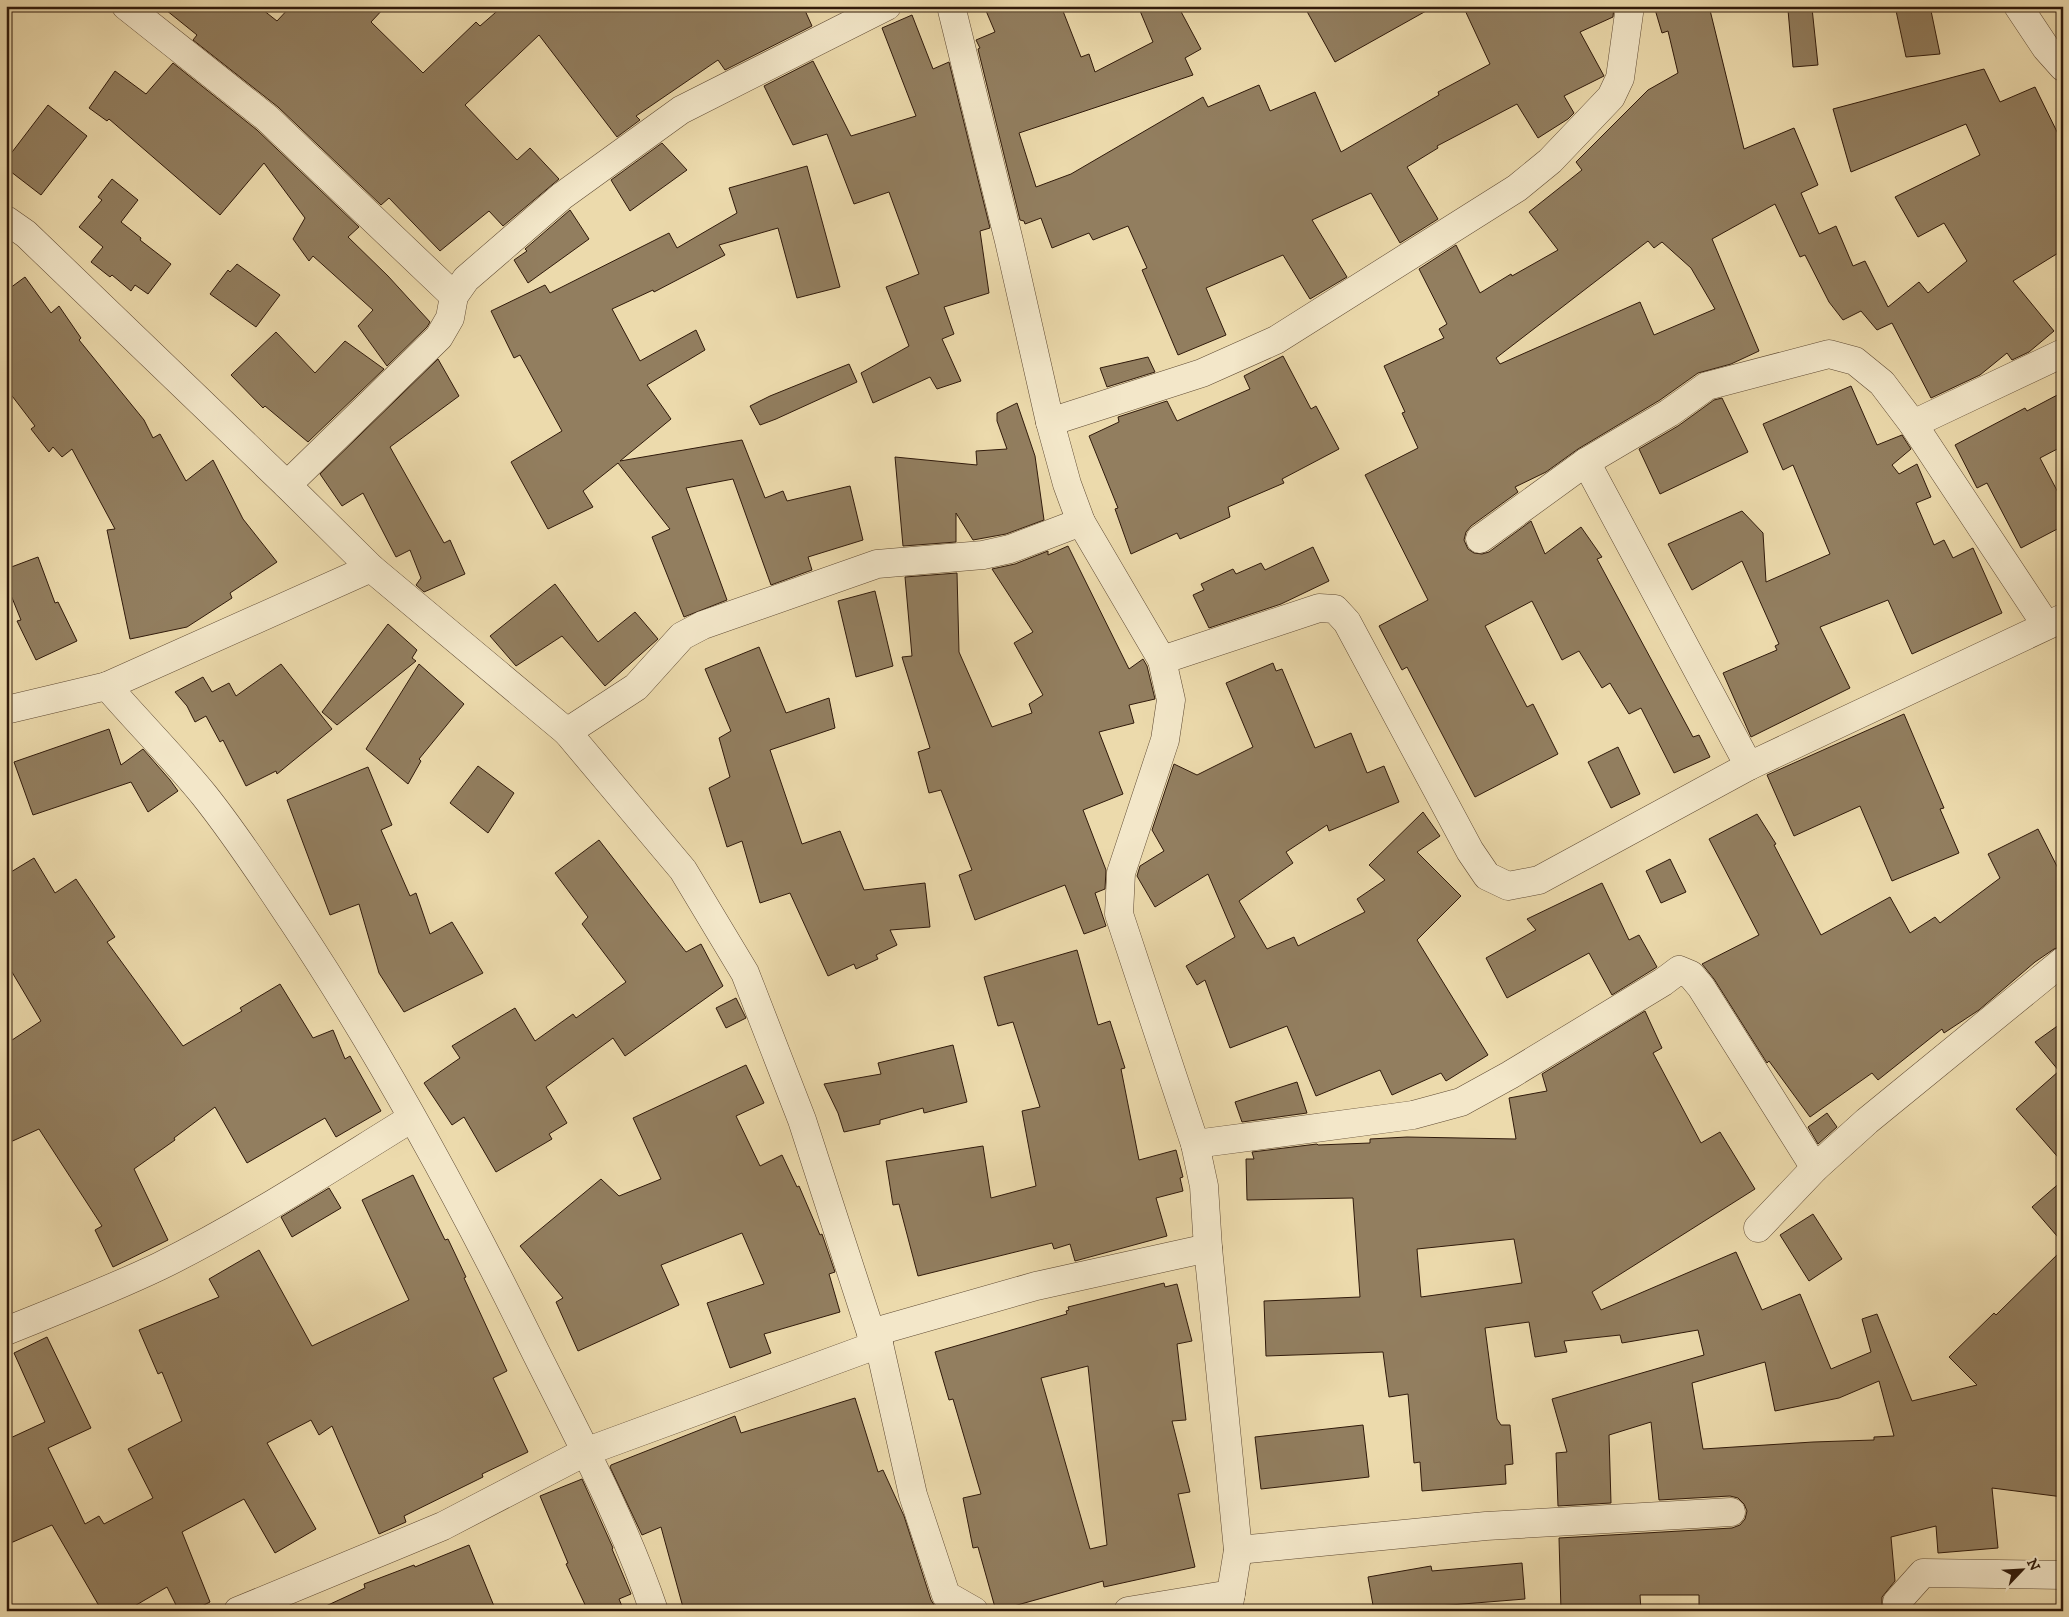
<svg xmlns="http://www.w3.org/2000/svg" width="2069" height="1617" viewBox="0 0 2069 1617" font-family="'IM FELL DW Pica',serif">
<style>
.building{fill:#927e5f;stroke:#301a0b;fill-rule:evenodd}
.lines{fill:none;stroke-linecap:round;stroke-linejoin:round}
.minor-casing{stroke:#5f4a33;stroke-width:29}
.minor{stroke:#f3e7c9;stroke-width:28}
</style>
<rect width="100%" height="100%" fill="#ecdaac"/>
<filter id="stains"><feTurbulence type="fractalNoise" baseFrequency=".004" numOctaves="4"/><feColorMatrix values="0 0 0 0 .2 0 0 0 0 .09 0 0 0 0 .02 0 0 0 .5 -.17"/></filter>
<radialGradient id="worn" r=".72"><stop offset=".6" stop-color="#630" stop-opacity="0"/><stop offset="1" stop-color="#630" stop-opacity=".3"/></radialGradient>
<!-- building -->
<g class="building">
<path d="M 161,6 L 258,6 L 277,21 L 291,6 L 386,6 L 371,22 L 423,73 L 476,22 L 480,26 L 503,6 L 803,6 L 812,26 L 725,70 L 718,60 L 636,116 L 640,120 L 617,137 L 539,35 L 465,105 L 517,160 L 530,148 L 559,179 L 503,226 L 489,211 L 440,251 L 389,198 L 381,205 L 278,107 L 193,40 L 197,35 Z"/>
<path d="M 984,6 L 1061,6 L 1081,57 L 1089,54 L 1095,72 L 1153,42 L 1138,6 L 1178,6 L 1201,49 L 1185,58 L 1193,75 L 1019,133 L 1036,187 L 1071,174 L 1203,97 L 1208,107 L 1259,85 L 1270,111 L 1315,92 L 1341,152 L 1439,95 L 1438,92 L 1490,64 L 1463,6 L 1614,6 L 1613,17 L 1580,32 L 1604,76 L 1564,96 L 1574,113 L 1568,119 L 1538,138 L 1517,104 L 1437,146 L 1438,148 L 1407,167 L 1438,219 L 1400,243 L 1371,193 L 1312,220 L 1347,277 L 1310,299 L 1283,255 L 1206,288 L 1226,335 L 1178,355 L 1142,270 L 1147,268 L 1128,226 L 1093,240 L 1089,233 L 1052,248 L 1041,218 L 1025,224 L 1024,221 L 1020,220 L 978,49 L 980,48 L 976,40 L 995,32 Z"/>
<path d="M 1304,6 L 1435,6 L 1335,62 Z"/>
<path d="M 1654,6 L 1709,6 L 1744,149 L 1794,128 L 1818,185 L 1801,193 L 1819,234 L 1836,226 L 1853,266 L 1865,261 L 1888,307 L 1919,282 L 1928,293 L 1967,261 L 1944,223 L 1918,237 L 1895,197 L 1980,155 L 1966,124 L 1851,172 L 1833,109 L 1984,69 L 2000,102 L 2035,87 L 2063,144 L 2063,250 L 2013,281 L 2054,331 L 2029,352 L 2012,360 L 2007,353 L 1980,375 L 1931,398 L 1892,323 L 1877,330 L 1861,311 L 1843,320 L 1829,302 L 1805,255 L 1800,257 L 1775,204 L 1712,239 L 1759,351 L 1731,364 L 1698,373 L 1660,400 L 1578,449 L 1546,472 L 1515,487 L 1518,492 L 1471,526 L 1466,532 L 1464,540 L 1468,549 L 1474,553 L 1482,554 L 1489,552 L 1531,521 L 1545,554 L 1581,527 L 1602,557 L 1597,559 L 1693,737 L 1699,735 L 1710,757 L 1674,773 L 1641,708 L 1629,714 L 1610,683 L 1602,688 L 1579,651 L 1562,660 L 1532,601 L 1485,626 L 1527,707 L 1533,704 L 1558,754 L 1475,797 L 1407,667 L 1402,670 L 1379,626 L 1428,600 L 1365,475 L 1418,448 L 1402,413 L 1405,412 L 1384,366 L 1444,338 L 1439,329 L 1447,324 L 1419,269 L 1456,245 L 1480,293 L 1511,274 L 1512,276 L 1558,250 L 1529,212 L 1582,170 L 1576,162 L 1648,90 L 1678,73 L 1668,31 L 1662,33 ZM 1648,241 L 1654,248 L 1662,242 L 1691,268 L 1715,309 L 1654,335 L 1640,302 L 1500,364 L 1496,358 Z"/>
<path d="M 1895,6 L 1930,6 L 1940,54 L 1906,57 Z"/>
<path d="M 1812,8 L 1818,65 L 1793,67 L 1788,10 Z"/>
<path d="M 912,15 L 933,69 L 949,62 L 990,228 L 980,231 L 989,293 L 944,307 L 954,334 L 942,339 L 961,381 L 937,389 L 930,377 L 873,403 L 861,373 L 909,346 L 886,287 L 919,274 L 889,192 L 854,204 L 827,134 L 793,145 L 764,86 L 813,61 L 851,136 L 916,116 L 882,28 Z"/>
<path d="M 173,63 L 257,130 L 359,227 L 348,237 L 388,276 L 430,322 L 427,327 L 387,366 L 358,326 L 373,310 L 313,256 L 309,261 L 293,239 L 305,218 L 264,163 L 220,215 L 109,119 L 107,121 L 89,108 L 115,71 L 146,94 Z"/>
<path d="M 48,105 L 87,136 L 41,195 L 6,168 L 6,160 Z"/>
<path d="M 662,143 L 687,170 L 630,211 L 611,180 Z"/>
<path d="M 807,166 L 840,287 L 797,298 L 778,228 L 719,245 L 725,255 L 654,292 L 653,290 L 612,309 L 640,361 L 696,330 L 705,350 L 647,385 L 671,419 L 620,461 L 742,440 L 765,498 L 783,491 L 787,501 L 850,486 L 863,540 L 808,557 L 812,570 L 771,585 L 733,479 L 686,488 L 727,600 L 684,617 L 652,537 L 670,529 L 618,463 L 583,491 L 593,507 L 548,529 L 511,462 L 562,431 L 520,355 L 514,358 L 491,311 L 545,285 L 550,293 L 669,233 L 677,248 L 737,213 L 729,188 Z"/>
<path d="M 112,179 L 138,200 L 121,222 L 141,238 L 140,240 L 171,264 L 148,294 L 135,285 L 131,291 L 112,275 L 110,277 L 91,262 L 103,247 L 79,227 L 102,200 L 98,197 Z"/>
<path d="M 570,210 L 589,239 L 528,283 L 514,260 L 527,251 L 525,249 Z"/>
<path d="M 237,264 L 280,295 L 256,327 L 210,294 L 228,270 L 230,272 Z"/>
<path d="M 25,277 L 51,313 L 59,306 L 81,338 L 79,340 L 144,420 L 153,438 L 160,434 L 186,481 L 213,460 L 243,519 L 277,562 L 230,593 L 232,598 L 187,627 L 130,639 L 107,530 L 115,529 L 72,449 L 62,457 L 53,447 L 49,452 L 31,429 L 35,426 L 6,388 L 6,291 Z"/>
<path d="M 276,332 L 315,373 L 345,341 L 384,369 L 308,442 L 265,406 L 263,408 L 231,375 Z"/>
<path d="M 1283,356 L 1311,409 L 1316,406 L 1339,449 L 1282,479 L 1284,483 L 1228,507 L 1230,517 L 1180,539 L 1177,533 L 1131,554 L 1115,509 L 1118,508 L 1089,436 L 1119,422 L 1118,417 L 1167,401 L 1177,421 L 1250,389 L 1244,376 Z"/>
<path d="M 1148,357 L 1155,372 L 1107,387 L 1100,368 Z"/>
<path d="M 438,359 L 459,396 L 390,447 L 444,543 L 450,540 L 465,574 L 424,592 L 416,585 L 421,578 L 410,550 L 396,557 L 363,493 L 342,506 L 320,474 Z"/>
<path d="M 849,364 L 857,382 L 776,419 L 760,425 L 750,406 L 770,396 Z"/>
<path d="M 1851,386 L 1877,445 L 1902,435 L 1911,449 L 1892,465 L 1899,474 L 1917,464 L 1931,497 L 1916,503 L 1934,545 L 1944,540 L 1953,558 L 1973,548 L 2002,613 L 1912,654 L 1888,600 L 1820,627 L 1850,688 L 1751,737 L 1723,673 L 1777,650 L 1775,646 L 1779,644 L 1742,561 L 1692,590 L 1668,544 L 1742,511 L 1763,533 L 1766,582 L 1830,554 L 1793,465 L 1783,470 L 1763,424 Z"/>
<path d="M 2063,392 L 2063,446 L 2040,458 L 2063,502 L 2063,526 L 2021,548 L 1987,483 L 1977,488 L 1955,445 L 2025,408 L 2027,411 Z"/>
<path d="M 1722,398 L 1748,452 L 1660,494 L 1639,449 L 1678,426 L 1714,400 Z"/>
<path d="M 1017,403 L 1035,456 L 1044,520 L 1006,534 L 973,540 L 956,513 L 956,542 L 903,546 L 895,457 L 977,465 L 976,451 L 1007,449 L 997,421 L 997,413 Z"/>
<path d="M 1068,546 L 1129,669 L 1143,659 L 1147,666 L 1155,699 L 1129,705 L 1134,723 L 1099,732 L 1123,794 L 1083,810 L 1106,870 L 1105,889 L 1095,893 L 1106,926 L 1084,934 L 1065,885 L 975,920 L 959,875 L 972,870 L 941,790 L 929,793 L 918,752 L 930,748 L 902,657 L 912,656 L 905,577 L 957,573 L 959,652 L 992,727 L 1032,713 L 1029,704 L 1043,695 L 1014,643 L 1033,632 L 992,569 L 1015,564 L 1048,551 L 1048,555 Z"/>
<path d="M 1313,547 L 1329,581 L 1281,604 L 1209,628 L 1193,595 L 1204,590 L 1201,584 L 1233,569 L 1236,574 L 1261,563 L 1265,570 Z"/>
<path d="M 38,557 L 55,603 L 58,602 L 77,641 L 36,660 L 17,621 L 21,620 L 6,583 L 6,569 Z"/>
<path d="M 555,584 L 598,642 L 635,612 L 658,639 L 605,686 L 562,636 L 516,666 L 490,636 Z"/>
<path d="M 875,591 L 893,666 L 856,677 L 838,601 Z"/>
<path d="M 388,624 L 417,650 L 412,658 L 416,661 L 337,725 L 322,712 Z"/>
<path d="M 759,647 L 786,713 L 829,698 L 835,728 L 770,750 L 802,844 L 840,831 L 864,890 L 925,883 L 930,927 L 890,930 L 897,945 L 876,955 L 878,959 L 856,969 L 854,964 L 828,976 L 790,893 L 760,903 L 742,841 L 727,847 L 709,788 L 730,777 L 719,738 L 731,731 L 705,669 Z"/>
<path d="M 1273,663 L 1276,671 L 1282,669 L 1315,748 L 1351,733 L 1367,773 L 1384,766 L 1399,802 L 1329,831 L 1327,825 L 1286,852 L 1293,863 L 1239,901 L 1267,949 L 1294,937 L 1298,946 L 1365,912 L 1357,899 L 1385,880 L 1369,865 L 1423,812 L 1440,836 L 1417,852 L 1461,896 L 1417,940 L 1488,1055 L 1446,1081 L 1441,1073 L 1392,1095 L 1380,1070 L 1316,1096 L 1287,1026 L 1230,1048 L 1205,980 L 1197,985 L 1186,966 L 1235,937 L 1208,874 L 1155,907 L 1137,876 L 1140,866 L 1164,851 L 1152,830 L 1174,764 L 1197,775 L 1253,747 L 1226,683 Z"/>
<path d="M 281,664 L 332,729 L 277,774 L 276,771 L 246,786 L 223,740 L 220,742 L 206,716 L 195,722 L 187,706 L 175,692 L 203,677 L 212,692 L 229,683 L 236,696 Z"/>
<path d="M 419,664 L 464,704 L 419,759 L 421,761 L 408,784 L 366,749 Z"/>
<path d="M 1904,714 L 1944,808 L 1940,809 L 1959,853 L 1892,881 L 1860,806 L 1794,836 L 1767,775 Z"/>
<path d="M 109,729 L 121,765 L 143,749 L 170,780 L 178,791 L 148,812 L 131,782 L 33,815 L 14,762 Z"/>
<path d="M 1618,747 L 1640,794 L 1611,808 L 1588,762 Z"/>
<path d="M 478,766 L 514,793 L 488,833 L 450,803 Z"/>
<path d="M 368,767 L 392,825 L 381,830 L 410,896 L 416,893 L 430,934 L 452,922 L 483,973 L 404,1012 L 379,973 L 359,904 L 330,915 L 287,800 Z"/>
<path d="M 1757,814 L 1776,844 L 1774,845 L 1821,935 L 1890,897 L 1910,933 L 1935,917 L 1940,923 L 2000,878 L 1988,854 L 2038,829 L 2063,878 L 2063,946 L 2054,949 L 2035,962 L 1979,1010 L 1944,1033 L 1942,1029 L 1878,1080 L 1872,1073 L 1810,1117 L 1769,1061 L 1767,1063 L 1714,979 L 1702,964 L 1759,935 L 1709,839 Z"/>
<path d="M 599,840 L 686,952 L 701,944 L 723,986 L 625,1056 L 613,1038 L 546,1087 L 567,1123 L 549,1134 L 552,1139 L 496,1172 L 464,1117 L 452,1125 L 424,1083 L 460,1058 L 452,1046 L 515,1008 L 535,1041 L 573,1014 L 576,1018 L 626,982 L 582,924 L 588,917 L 555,873 Z"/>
<path d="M 34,858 L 55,893 L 76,879 L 115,937 L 107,942 L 183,1046 L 242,1011 L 240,1008 L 280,984 L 313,1038 L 333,1030 L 345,1059 L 350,1056 L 381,1111 L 336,1137 L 325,1118 L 247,1163 L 215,1107 L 174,1138 L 175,1140 L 134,1169 L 168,1240 L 113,1267 L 95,1230 L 102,1226 L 39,1129 L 6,1144 L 6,1044 L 41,1021 L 6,962 L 6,875 Z"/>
<path d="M 1670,859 L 1686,892 L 1661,903 L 1646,871 Z"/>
<path d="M 1602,883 L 1629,940 L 1639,935 L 1657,967 L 1612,995 L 1589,953 L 1507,998 L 1486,958 L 1536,930 L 1527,919 Z"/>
<path d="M 1077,950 L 1098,1025 L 1110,1021 L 1125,1068 L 1121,1069 L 1139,1160 L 1176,1150 L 1183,1177 L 1180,1178 L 1183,1191 L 1156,1198 L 1167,1236 L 1075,1261 L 1070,1244 L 1054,1249 L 1052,1243 L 918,1276 L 899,1204 L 893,1205 L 886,1161 L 983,1146 L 991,1198 L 1036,1186 L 1022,1111 L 1040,1107 L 1013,1022 L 998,1026 L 984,977 Z"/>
<path d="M 736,998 L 746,1018 L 726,1028 L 716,1008 Z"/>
<path d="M 1645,1011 L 1662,1048 L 1653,1053 L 1701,1143 L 1720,1132 L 1755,1189 L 1592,1292 L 1601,1310 L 1736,1252 L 1762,1310 L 1800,1294 L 1831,1369 L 1871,1352 L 1862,1319 L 1877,1314 L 1912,1401 L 1977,1385 L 1949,1357 L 1994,1313 L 1996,1315 L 2063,1249 L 2063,1497 L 1992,1488 L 1998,1548 L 1938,1553 L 1936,1526 L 1891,1537 L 1895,1581 L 1882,1597 L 1882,1611 L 1699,1611 L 1699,1595 L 1640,1595 L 1641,1611 L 1561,1611 L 1559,1538 L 1732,1528 L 1740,1525 L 1745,1519 L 1747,1511 L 1744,1504 L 1738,1498 L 1730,1496 L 1659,1500 L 1651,1422 L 1609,1435 L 1611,1503 L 1558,1506 L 1556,1453 L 1567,1452 L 1552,1399 L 1704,1355 L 1698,1330 L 1622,1343 L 1620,1335 L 1564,1341 L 1567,1352 L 1535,1357 L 1529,1322 L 1485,1328 L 1497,1419 L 1501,1425 L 1510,1425 L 1513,1464 L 1505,1465 L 1506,1484 L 1422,1491 L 1420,1462 L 1414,1463 L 1408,1394 L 1389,1397 L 1383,1352 L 1266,1356 L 1264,1301 L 1360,1297 L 1353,1198 L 1247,1200 L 1246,1159 L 1254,1159 L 1252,1152 L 1317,1144 L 1318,1145 L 1370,1143 L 1370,1139 L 1407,1137 L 1516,1139 L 1509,1098 L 1547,1091 L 1542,1074 ZM 1514,1239 L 1522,1283 L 1421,1297 L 1417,1249 ZM 1765,1362 L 1775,1411 L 1839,1398 L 1879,1381 L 1894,1436 L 1874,1437 L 1874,1440 L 1813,1442 L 1703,1449 L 1692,1383 Z"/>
<path d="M 2063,1022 L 2063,1163 L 2016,1109 L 2059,1071 L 2035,1042 Z"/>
<path d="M 953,1045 L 967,1102 L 924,1113 L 923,1108 L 880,1120 L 880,1124 L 844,1132 L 838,1113 L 824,1084 L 881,1074 L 878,1063 Z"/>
<path d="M 746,1065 L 764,1103 L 736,1116 L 760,1166 L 782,1155 L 797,1187 L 799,1186 L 820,1235 L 822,1234 L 835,1272 L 829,1274 L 840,1312 L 764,1334 L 771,1353 L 730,1368 L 707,1303 L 764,1284 L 742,1233 L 661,1265 L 679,1305 L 578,1351 L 556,1302 L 563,1298 L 520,1246 L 601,1179 L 619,1196 L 661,1179 L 633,1118 Z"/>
<path d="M 1297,1082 L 1307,1113 L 1242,1122 L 1235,1102 Z"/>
<path d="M 1827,1113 L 1837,1127 L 1818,1144 L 1808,1127 Z"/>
<path d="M 413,1175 L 445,1240 L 448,1239 L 466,1277 L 464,1278 L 507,1371 L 493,1378 L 528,1452 L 482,1474 L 483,1477 L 404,1516 L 406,1522 L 379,1534 L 332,1426 L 319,1435 L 311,1420 L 267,1443 L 316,1529 L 275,1553 L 244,1499 L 182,1532 L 210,1602 L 192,1611 L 179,1611 L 167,1587 L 126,1611 L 102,1611 L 52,1525 L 6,1545 L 6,1440 L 45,1422 L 14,1353 L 47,1337 L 91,1428 L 48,1448 L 85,1524 L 99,1516 L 104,1524 L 153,1498 L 128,1449 L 182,1421 L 162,1372 L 158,1374 L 139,1330 L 219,1297 L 209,1279 L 259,1250 L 312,1346 L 409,1300 L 362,1200 Z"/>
<path d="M 2063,1180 L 2063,1243 L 2032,1207 Z"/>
<path d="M 329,1188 L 341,1208 L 292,1237 L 281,1217 Z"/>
<path d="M 1813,1214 L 1842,1259 L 1809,1281 L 1780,1235 Z"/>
<path d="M 1164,1283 L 1165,1287 L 1177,1284 L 1192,1341 L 1177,1344 L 1186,1420 L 1172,1421 L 1190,1492 L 1178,1494 L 1195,1567 L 1104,1587 L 1103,1581 L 996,1611 L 978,1547 L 973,1548 L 963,1498 L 981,1494 L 953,1399 L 949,1400 L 935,1352 L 1067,1314 L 1066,1311 L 1069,1310 L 1068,1307 ZM 1088,1366 L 1107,1545 L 1090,1549 L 1041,1378 Z"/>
<path d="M 855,1398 L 878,1472 L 883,1470 L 904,1516 L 931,1600 L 938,1611 L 684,1611 L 661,1527 L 642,1535 L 610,1467 L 611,1465 L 735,1416 L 741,1433 Z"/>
<path d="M 1363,1425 L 1369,1477 L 1261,1489 L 1255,1437 Z"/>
<path d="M 582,1479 L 613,1548 L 612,1549 L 631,1594 L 619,1599 L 624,1611 L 588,1611 L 566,1564 L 568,1563 L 540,1496 Z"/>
<path d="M 469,1545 L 496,1611 L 315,1611 L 365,1588 L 364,1584 L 414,1565 L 415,1567 Z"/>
<path d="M 1522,1563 L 1525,1599 L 1438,1606 L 1439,1611 L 1374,1611 L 1368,1577 L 1431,1566 L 1432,1571 Z"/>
</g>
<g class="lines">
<!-- minor casing -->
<g class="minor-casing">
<g id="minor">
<path d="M 126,6 L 267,118 L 454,296"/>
<path d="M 951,6 L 1009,241 L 1050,422 L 1067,484 L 1081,522 L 1162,660 L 1171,700 L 1165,740 L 1121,873 L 1119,914 L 1195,1144 L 1204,1186 L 1208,1248 L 1238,1550 L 1228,1611"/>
<path d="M 2018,6 L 2046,48 L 2063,67"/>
<path d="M 6,220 L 26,234 L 287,485 L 371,568 L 567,732 L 683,870 L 745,973 L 802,1120 L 871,1333 L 879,1344 L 913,1495 L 946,1595 L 974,1611"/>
<path d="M 1050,422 L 1202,373 L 1276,340 L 1517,188 L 1550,161 L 1611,97 L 1620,78 L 1630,6"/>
<path d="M 1913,424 L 2063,353"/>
<path d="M 1586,462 L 1749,766"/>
<path d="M 287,485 L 439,337 L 450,318 L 454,296 L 466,279 L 562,196 L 681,110 L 887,6"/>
<path d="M 1480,539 L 1586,462 L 1669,413 L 1707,386 L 1829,354 L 1855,361 L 1882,383 L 1913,424 L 2046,625"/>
<path d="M 1162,660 L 1319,608 L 1335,609 L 1347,622 L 1470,851 L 1487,876 L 1508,886 L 1539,880 L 1749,766 L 2063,618"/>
<path d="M 107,686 C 139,723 174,758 204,795 C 236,835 264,878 292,920 C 382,1055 460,1199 532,1345 C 575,1431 623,1519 654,1611"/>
<path d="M 6,710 L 107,686 L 371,568"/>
<path d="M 567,732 L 636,687 L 682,636 L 703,625 L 877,564 L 983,555 L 1010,549 L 1081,522"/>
<path d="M 1195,1144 L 1413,1115 L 1461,1102 L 1510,1075 L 1663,982 L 1679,970 L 1691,975 L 1701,987 L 1815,1168"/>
<path d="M 1758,1228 L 1815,1168 L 1867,1121 L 2063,961"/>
<path d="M 6,1331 C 58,1310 110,1290 160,1266 C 247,1223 329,1169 412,1118"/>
<path d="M 871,1333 L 1036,1286 L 1208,1248"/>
<path d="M 1238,1550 L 1486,1526 L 1731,1512"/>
<path d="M 238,1611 L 443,1526 L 585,1452 L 879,1344"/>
<path d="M 1128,1611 L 1231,1594"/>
<path d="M 1898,1611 L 1897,1602 L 1923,1573 L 2063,1575"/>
</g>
</g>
<!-- minor -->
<use href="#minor" class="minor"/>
</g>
<!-- margin -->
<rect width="2069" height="1617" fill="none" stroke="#ecdaac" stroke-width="25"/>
<rect x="8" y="8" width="2054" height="1602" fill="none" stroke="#301a0b" stroke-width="2.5"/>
<rect x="12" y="12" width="2044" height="1592" fill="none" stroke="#301a0b"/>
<!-- north arrow -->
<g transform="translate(2022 1570) rotate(65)" stroke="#f3e7c9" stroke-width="4" paint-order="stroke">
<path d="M0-4L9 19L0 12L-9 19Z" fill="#301a0b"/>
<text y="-8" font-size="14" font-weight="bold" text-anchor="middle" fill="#301a0b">N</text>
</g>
<rect width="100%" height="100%" filter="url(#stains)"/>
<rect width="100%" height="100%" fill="url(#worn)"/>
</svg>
